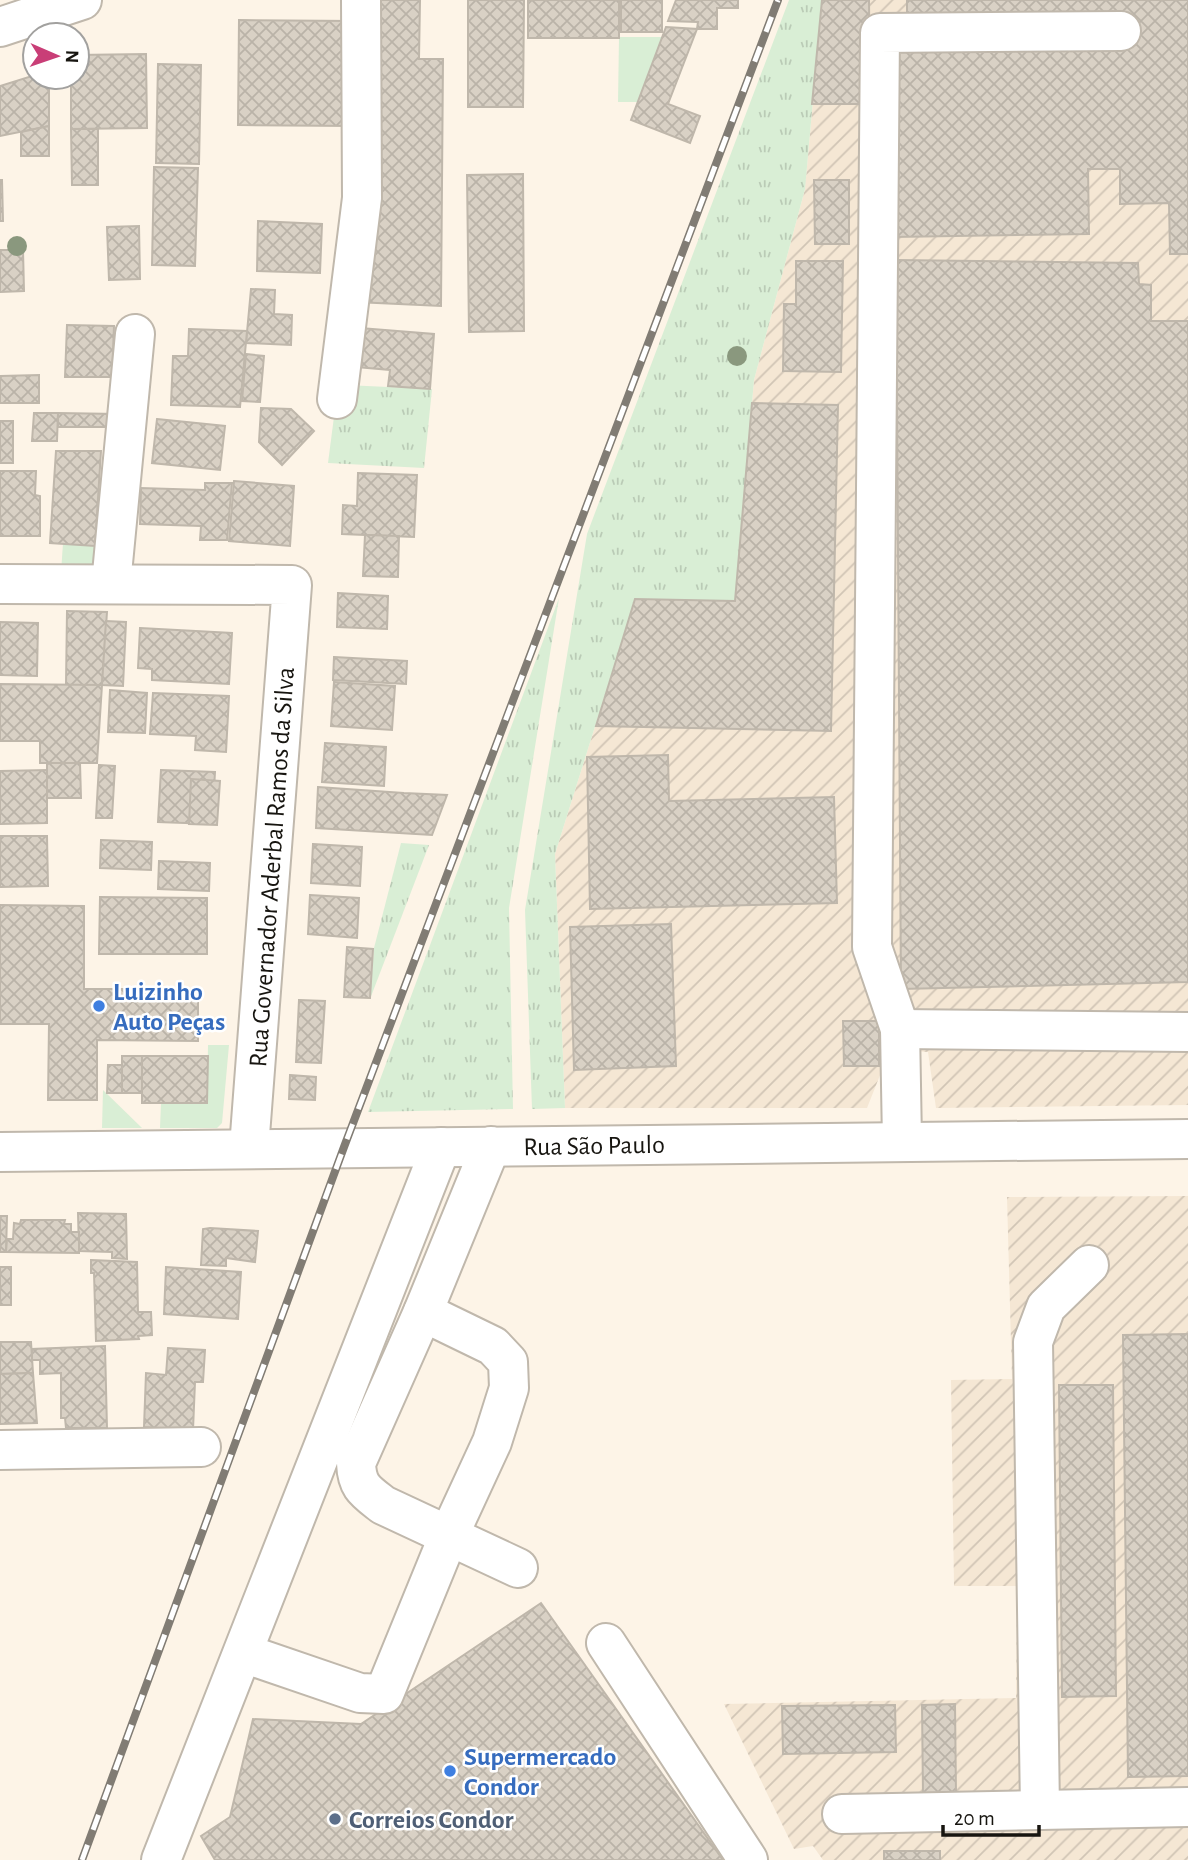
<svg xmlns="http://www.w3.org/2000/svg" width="1188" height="1860" viewBox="0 0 1188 1860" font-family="'Alegreya Sans',sans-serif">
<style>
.industrial{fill:url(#industrial-furrows)}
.grass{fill:url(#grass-tufts)}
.garden{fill:#d9eed5}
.building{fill:url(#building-cross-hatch);stroke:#bfb7ab;stroke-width:2}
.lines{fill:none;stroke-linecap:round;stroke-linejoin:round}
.minor-casing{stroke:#c0b8ac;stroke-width:42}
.major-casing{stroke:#c0b8ac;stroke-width:42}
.minor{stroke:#fff;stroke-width:38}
.major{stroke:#fff;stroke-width:38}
.rail-casing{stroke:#817c74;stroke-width:8}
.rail{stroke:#fff;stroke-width:5;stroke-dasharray:16;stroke-linecap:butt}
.tree{fill:#8a987e}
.shop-dot{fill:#3f7fe0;stroke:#fff;stroke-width:2.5}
.service-dot{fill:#5c6f8a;stroke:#fff;stroke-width:2.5}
.labels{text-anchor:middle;stroke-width:5;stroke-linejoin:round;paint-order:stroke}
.street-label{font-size:26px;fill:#171510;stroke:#fff}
.shop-label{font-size:26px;font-weight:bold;fill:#366cbe;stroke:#fff;text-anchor:start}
.service-label{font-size:26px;font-weight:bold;fill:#4e5e75;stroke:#fff;text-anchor:start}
</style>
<defs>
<pattern id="industrial-furrows" width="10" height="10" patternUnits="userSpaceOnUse" patternTransform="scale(1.75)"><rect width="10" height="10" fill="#f5e7d4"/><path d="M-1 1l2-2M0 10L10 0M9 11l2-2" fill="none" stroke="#d1c5b5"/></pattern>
<pattern id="grass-tufts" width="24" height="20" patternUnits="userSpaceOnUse" patternTransform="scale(1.75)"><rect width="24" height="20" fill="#d9eed5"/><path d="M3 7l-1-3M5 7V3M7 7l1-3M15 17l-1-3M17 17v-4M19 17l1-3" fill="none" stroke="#bacbb6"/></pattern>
<pattern id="building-cross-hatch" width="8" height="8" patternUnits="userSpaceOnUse" patternTransform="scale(1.75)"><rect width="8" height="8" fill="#d9d1c5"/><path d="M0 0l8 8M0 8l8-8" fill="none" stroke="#bab3a8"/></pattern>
</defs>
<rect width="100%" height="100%" fill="#fdf4e7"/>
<!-- industrial -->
<g class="industrial">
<path d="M 822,0 L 1188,0 L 1188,1105 L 936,1108 L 928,1052 L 890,1050 L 867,1108 L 565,1108 L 555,854 L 635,599 L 735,600 L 754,380 L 805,189 Z"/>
<path d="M 1188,1196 L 1188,1860 L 823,1860 L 813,1846 L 794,1849 L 724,1704 L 1016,1698 L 1017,1586 L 954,1586 L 951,1380 L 1012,1379 L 1007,1197 Z"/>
</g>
<!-- grass -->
<g class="grass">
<path d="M 789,0 L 822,0 L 805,189 L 754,380 L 735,601 L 635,599 L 555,854 L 565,1108 L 532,1109 L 525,910 L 587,534 Z"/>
<path d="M 345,385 L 432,389 L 424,468 L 328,463 L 335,409 Z"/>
<path d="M 559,598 L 509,908 L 513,1109 L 368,1112 Z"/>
<path d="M 401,843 L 429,845 L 370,999 L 374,948 Z"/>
</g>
<!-- garden -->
<g class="garden">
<path d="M 619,37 L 663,37 L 638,102 L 618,102 Z"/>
<path d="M 63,543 L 106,546 L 103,573 L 61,573 Z"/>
<path d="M 208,1045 L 229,1045 L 222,1123 L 217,1128 L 160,1128 L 161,1103 L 207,1103 Z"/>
<path d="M 103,1090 L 142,1128 L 102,1128 Z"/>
</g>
<!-- building -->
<g class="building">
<path d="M 373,0 L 420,0 L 419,59 L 443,59 L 441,306 L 356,302 Z"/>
<path d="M 468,0 L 524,0 L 523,107 L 468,107 Z"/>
<rect x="528" y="0" width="91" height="38"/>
<rect x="621" y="0" width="41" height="32"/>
<path d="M 676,0 L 738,0 L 738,8 L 717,8 L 717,29 L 697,29 L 698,22 L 668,21 Z"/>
<path d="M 822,0 L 869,0 L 870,104 L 812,104 Z"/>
<path d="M 907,0 L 1188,0 L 1188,254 L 1170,254 L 1169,203 L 1120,204 L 1120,169 L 1088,169 L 1089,234 L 893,237 L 891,46 L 1134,43 L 1134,17 L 907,20 Z"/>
<path d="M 239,20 L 353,21 L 352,126 L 238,125 Z"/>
<path d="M 666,27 L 697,29 L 668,104 L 700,116 L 690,143 L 631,120 Z"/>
<path d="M 146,54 L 147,128 L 71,129 L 71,77 L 77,77 L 77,55 Z"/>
<path d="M 158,64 L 201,65 L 199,164 L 156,163 Z"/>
<path d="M 35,75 L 35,77 L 49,77 L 49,126 L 0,136 L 0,86 Z"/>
<path d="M 49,126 L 49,156 L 21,156 L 21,132 Z"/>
<path d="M 71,129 L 98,129 L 98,185 L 72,185 Z"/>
<path d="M 154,167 L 198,168 L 195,266 L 152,265 Z"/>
<path d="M 523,174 L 524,331 L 469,332 L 467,175 Z"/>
<path d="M 0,180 L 2,180 L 3,221 L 0,221 Z"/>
<path d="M 814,180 L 849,180 L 849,244 L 815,244 Z"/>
<path d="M 258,221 L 322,224 L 320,273 L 257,271 Z"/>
<path d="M 139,226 L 140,279 L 109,280 L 107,227 Z"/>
<path d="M 0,250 L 23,250 L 24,291 L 0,292 Z"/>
<path d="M 896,260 L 1138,263 L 1139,284 L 1151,285 L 1151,321 L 1188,321 L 1188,982 L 901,989 Z"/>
<path d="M 796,261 L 843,261 L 841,372 L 783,371 L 784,304 L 796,304 Z"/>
<path d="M 251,289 L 275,290 L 274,314 L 292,315 L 291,345 L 246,343 Z"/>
<path d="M 67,325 L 114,326 L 112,377 L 65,377 Z"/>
<path d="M 360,328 L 434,334 L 430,389 L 388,386 L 390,370 L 357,367 Z"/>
<path d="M 189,329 L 247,331 L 240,407 L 171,405 L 173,356 L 188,356 Z"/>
<path d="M 246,354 L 264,356 L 260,402 L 242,401 Z"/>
<path d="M 39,375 L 39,403 L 0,403 L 0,376 Z"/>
<path d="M 752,403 L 838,405 L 831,731 L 596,726 L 635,599 L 735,601 Z"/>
<path d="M 261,408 L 291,409 L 314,431 L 282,465 L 259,442 Z"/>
<path d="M 34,413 L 58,413 L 57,441 L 32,441 Z"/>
<path d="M 58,413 L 118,414 L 117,427 L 58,427 Z"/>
<path d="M 157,419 L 225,426 L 220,470 L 152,463 Z"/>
<rect x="0" y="421" width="13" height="42"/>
<path d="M 56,451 L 101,451 L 95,546 L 50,543 Z"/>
<path d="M 0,471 L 36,471 L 35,495 L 40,496 L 40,536 L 0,536 Z"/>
<path d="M 358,473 L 417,475 L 414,537 L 342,534 L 343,505 L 357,506 Z"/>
<path d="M 234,481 L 294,486 L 290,546 L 229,541 Z"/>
<path d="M 205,483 L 232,483 L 227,540 L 200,540 L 201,526 L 140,524 L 141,488 L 205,490 Z"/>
<path d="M 365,535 L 399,536 L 398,577 L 363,576 Z"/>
<path d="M 338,593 L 388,596 L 387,629 L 337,627 Z"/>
<path d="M 67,611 L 107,612 L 102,685 L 66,685 Z"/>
<path d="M 106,621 L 126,622 L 123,686 L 102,685 Z"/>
<path d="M 0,622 L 38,623 L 37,676 L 0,675 Z"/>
<path d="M 140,628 L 232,633 L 229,684 L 152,680 L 152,669 L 138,668 Z"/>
<path d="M 334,657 L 407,661 L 406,684 L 333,680 Z"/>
<path d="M 334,682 L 395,686 L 392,730 L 331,726 Z"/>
<path d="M 0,684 L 102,685 L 97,763 L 40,763 L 40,741 L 0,741 Z"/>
<path d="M 110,690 L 147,693 L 145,733 L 108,732 Z"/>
<path d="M 153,693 L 229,696 L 226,752 L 195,750 L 196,736 L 150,734 Z"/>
<path d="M 325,743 L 386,747 L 384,786 L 322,782 Z"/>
<path d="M 668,755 L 669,801 L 834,797 L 837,903 L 590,909 L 587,757 Z"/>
<path d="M 47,763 L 80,763 L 81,798 L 47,798 Z"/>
<path d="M 99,765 L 115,766 L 112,818 L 96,818 Z"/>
<path d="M 47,770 L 47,823 L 0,824 L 0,771 Z"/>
<path d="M 161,770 L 215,772 L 212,824 L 158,822 Z"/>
<path d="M 191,779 L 220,781 L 217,825 L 189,824 Z"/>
<path d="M 318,787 L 404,793 L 447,795 L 432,835 L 316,828 Z"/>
<path d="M 0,836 L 47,836 L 48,886 L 0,887 Z"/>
<path d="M 101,840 L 152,842 L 151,870 L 100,868 Z"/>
<path d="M 313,844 L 362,847 L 360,886 L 311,883 Z"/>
<path d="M 159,861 L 210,863 L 209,891 L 158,889 Z"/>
<path d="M 310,895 L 359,898 L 357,938 L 308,934 Z"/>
<path d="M 100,897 L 207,898 L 207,954 L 99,954 Z"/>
<path d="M 0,905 L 84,906 L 84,989 L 198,989 L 198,1041 L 97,1040 L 97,1100 L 48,1100 L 49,1024 L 0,1024 Z"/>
<path d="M 671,924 L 676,1066 L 574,1070 L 570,927 Z"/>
<path d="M 347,947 L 373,949 L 370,998 L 344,997 Z"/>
<path d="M 299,1000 L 325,1001 L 321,1063 L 296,1062 Z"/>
<path d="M 843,1021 L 879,1021 L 879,1066 L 844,1066 Z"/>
<rect x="122" y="1056" width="20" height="37"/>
<path d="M 142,1056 L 208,1056 L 207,1103 L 142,1103 Z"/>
<path d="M 108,1065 L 122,1065 L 122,1093 L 107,1093 Z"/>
<path d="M 290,1075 L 316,1077 L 315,1100 L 289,1099 Z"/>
<path d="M 78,1213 L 126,1214 L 127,1259 L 112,1258 L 112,1252 L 79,1251 Z"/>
<path d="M 0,1216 L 7,1216 L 6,1252 L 0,1252 Z"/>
<path d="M 21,1220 L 65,1220 L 64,1224 L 71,1224 L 71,1232 L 79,1232 L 79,1253 L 6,1252 L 7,1239 L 13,1239 L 14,1223 L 20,1224 Z"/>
<path d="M 210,1228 L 258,1231 L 255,1262 L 226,1258 L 226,1266 L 201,1265 L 203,1229 Z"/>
<path d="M 91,1260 L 137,1262 L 138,1312 L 151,1312 L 152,1335 L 138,1336 L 139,1339 L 96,1341 L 94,1273 L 91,1273 Z"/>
<rect x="0" y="1267" width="11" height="38"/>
<path d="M 166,1267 L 241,1272 L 238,1319 L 164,1314 Z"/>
<path d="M 1188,1334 L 1188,1776 L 1128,1777 L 1123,1335 Z"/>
<path d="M 0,1342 L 31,1342 L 33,1373 L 0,1374 Z"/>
<path d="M 105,1346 L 107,1428 L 66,1428 L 65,1418 L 61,1418 L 61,1373 L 40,1374 L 40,1360 L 32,1360 L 32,1349 Z"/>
<path d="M 168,1348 L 205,1350 L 203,1382 L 195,1382 L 193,1430 L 144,1427 L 146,1373 L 166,1375 Z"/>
<path d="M 33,1373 L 37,1423 L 0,1424 L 0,1374 Z"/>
<path d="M 1059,1385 L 1113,1385 L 1116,1696 L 1062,1697 Z"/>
<path d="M 541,1603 L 723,1860 L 215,1860 L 201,1836 L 230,1817 L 253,1719 L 361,1724 Z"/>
<path d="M 955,1704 L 956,1795 L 923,1795 L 922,1705 Z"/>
<path d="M 895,1705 L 896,1752 L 783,1754 L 782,1706 Z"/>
<rect x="884" y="1851" width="56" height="9"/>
</g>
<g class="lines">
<!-- minor casing -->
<g class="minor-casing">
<g id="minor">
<path d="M 337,399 L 362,198 L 361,0"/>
<path d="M 0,584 L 292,585 L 249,1148"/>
<path d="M 111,584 L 135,334"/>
<path d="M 900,1029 L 1188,1032"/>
<path d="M 902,1141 L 900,1029 L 872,947 L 880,33 L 1121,31"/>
<path d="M 491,1146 L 423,1312 L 356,1463 C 357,1487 365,1491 383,1505 L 518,1568"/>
<path d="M 0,1450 L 201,1447"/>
<path d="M 606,1643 L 748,1860"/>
<path d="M 243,1653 L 360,1693 L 384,1694 L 449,1535 L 492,1442 L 509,1388 L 508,1362 L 493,1346 L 423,1312"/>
<path d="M 1040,1810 L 1033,1342 L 1046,1307 L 1089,1265"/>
<path d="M 842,1814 L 1188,1807"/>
<path d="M 161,1860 L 441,1147"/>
</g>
</g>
<!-- major casing -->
<g class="major-casing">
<g id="major">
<path d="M 0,27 L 82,0"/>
<path d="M 0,1152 L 1188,1139"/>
</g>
</g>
<!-- minor -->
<use href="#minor" class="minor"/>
<!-- major -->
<use href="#major" class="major"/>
<!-- rail casing -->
<g class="rail-casing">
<path id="rail" d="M 82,1860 L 344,1147 L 778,0"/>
</g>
<!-- rail -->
<use href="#rail" class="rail"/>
</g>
<!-- trees -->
<g class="tree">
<circle cx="17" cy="246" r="10"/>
<circle cx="737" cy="356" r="10"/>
</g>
<!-- markers -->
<g class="shop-dot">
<circle cx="99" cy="1006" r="7"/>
<circle cx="450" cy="1771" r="7"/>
</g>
<circle class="service-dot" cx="335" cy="1819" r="7"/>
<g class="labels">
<!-- street labels -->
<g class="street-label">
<text transform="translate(271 867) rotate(-86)" y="9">Rua Governador Aderbal Ramos da Silva</text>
<text transform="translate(594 1145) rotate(-1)" y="9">Rua São Paulo</text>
</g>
<!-- shop labels -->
<g class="shop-label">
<text x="113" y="1000">Luizinho<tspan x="113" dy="30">Auto Peças</tspan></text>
<text x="464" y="1765">Supermercado<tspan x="464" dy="30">Condor</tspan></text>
</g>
<!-- service labels -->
<g class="service-label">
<text x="349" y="1828">Correios Condor</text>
</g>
</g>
<!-- north arrow -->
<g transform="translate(56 56) rotate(92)"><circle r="33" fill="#ffffff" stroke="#a2a19f" stroke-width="2"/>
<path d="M0-5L12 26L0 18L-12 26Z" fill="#c93e77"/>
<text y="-10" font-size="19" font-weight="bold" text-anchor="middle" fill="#171510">N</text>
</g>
<!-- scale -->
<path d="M943 1825v10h96v-10" fill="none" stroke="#171510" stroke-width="3.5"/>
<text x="954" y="1825" font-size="21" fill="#171510" stroke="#ffffff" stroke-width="5" paint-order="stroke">20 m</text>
</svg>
